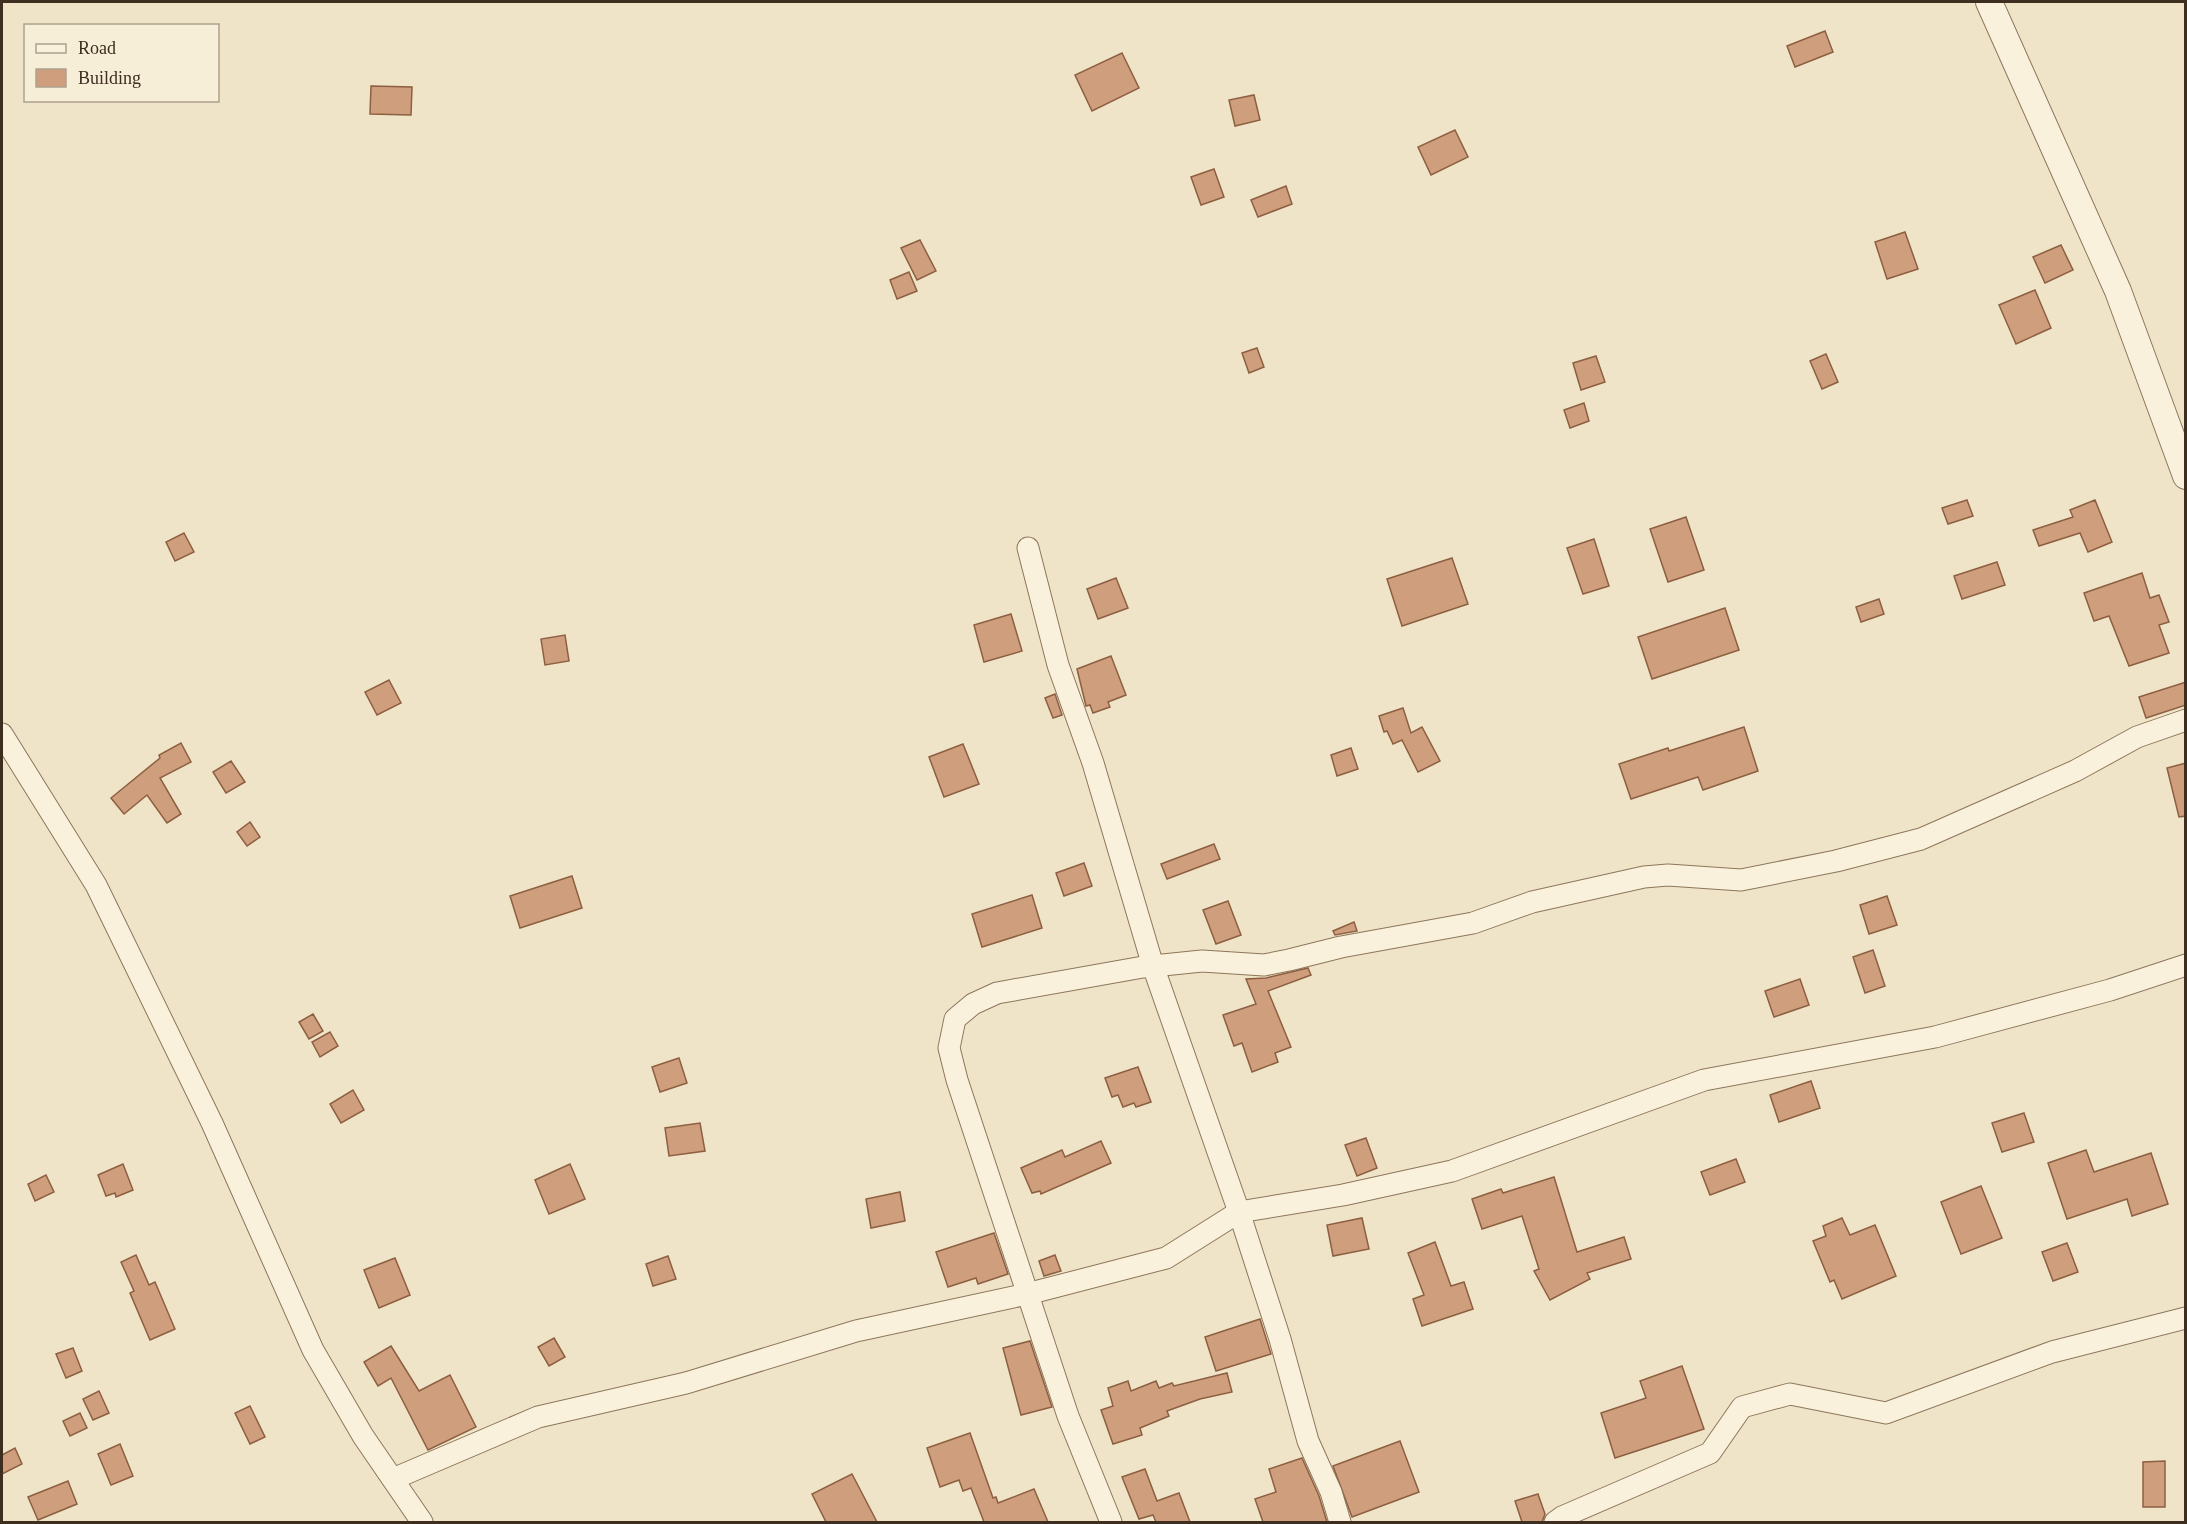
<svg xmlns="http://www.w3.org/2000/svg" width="2187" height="1524" viewBox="0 0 2187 1524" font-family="'Times New Roman',serif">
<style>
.building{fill:#cf9f7d;stroke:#8d5f41;stroke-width:1.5}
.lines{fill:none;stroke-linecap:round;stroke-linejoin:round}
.minor-casing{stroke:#8d765c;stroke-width:23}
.tertiary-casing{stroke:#8d765c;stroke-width:28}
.minor{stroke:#faf1dc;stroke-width:21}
.tertiary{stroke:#faf1dc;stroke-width:26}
</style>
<rect width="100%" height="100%" fill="#f0e4c8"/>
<!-- building -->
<g class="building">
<path d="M 1825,31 L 1833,52 L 1795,67 L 1787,46 Z"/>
<path d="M 1122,53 L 1139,88 L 1092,111 L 1075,75 Z"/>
<path d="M 371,86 L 412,87 L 411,115 L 370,114 Z"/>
<path d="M 1254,95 L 1260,120 L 1235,126 L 1229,100 Z"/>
<path d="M 1455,130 L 1468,157 L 1431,175 L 1418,147 Z"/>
<path d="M 1214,169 L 1224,197 L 1201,205 L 1191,177 Z"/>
<path d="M 1286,186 L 1292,204 L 1258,217 L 1251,200 Z"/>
<path d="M 1905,232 L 1918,269 L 1887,279 L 1875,242 Z"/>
<path d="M 920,240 L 936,271 L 917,280 L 901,248 Z"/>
<path d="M 2061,245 L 2073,270 L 2045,283 L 2033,257 Z"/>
<path d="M 909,272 L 917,291 L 897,299 L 890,280 Z"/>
<path d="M 2035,290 L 2051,328 L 2016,344 L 1999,305 Z"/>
<path d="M 1257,348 L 1264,367 L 1249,373 L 1242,353 Z"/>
<path d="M 1826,354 L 1838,382 L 1822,389 L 1810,361 Z"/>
<path d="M 1596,356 L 1605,382 L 1581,390 L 1573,363 Z"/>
<path d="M 1584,403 L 1589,421 L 1570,428 L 1564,410 Z"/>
<path d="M 1967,500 L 1973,516 L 1948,524 L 1942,508 Z"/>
<path d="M 2095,500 L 2112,542 L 2088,552 L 2080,533 L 2039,546 L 2033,530 L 2073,517 L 2070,510 Z"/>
<path d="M 1686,517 L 1704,570 L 1668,582 L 1650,529 Z"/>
<path d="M 184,533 L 194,552 L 175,561 L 166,542 Z"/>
<path d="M 1594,539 L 1609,586 L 1583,594 L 1567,548 Z"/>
<path d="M 1452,558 L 1468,604 L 1402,626 L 1387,579 Z"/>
<path d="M 1997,562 L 2005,585 L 1962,599 L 1954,576 Z"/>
<path d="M 2142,573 L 2150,598 L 2159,595 L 2169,622 L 2159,625 L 2169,653 L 2129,666 L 2109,616 L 2094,621 L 2084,593 Z"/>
<path d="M 1116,578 L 1128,608 L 1098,619 L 1087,589 Z"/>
<path d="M 1879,599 L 1884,614 L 1861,622 L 1856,607 Z"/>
<path d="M 1725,608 L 1739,650 L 1652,679 L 1638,637 Z"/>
<path d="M 1011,614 L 1022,651 L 984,662 L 974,625 Z"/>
<path d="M 565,635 L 569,661 L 545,665 L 541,639 Z"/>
<path d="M 1111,656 L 1126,695 L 1108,702 L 1110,707 L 1093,713 L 1090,705 L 1086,706 L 1077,669 Z"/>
<path d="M 389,680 L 401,703 L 377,715 L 365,692 Z"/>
<path d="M 2186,682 L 2186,705 L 2146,718 L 2139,697 Z"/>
<path d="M 1055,694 L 1062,715 L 1053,718 L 1045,698 Z"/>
<path d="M 1403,708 L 1411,733 L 1422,727 L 1440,761 L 1418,772 L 1402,740 L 1393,744 L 1387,731 L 1384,732 L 1379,716 Z"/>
<path d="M 1744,727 L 1758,771 L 1703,790 L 1698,777 L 1631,799 L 1619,764 L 1668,748 L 1669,751 Z"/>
<path d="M 181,743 L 191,762 L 160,778 L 181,814 L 167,823 L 147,795 L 124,814 L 111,798 L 160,758 L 159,755 Z"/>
<path d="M 963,744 L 979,784 L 944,797 L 929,757 Z"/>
<path d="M 1351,748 L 1358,769 L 1337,776 L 1331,755 Z"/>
<path d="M 231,761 L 245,782 L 226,793 L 213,772 Z"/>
<path d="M 2186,763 L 2186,816 L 2179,817 L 2167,768 Z"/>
<path d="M 250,822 L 260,837 L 247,846 L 237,832 Z"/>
<path d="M 1214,844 L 1220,859 L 1167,879 L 1161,864 Z"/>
<path d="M 1084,863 L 1092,886 L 1064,896 L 1056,873 Z"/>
<path d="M 572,876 L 582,908 L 520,928 L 510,896 Z"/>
<path d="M 1032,895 L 1042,928 L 982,947 L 972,914 Z"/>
<path d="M 1887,896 L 1897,925 L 1869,934 L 1860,905 Z"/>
<path d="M 1228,901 L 1241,935 L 1216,944 L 1203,910 Z"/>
<path d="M 1354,922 L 1357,931 L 1335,935 L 1333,931 Z"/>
<path d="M 1873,950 L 1885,986 L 1865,993 L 1853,957 Z"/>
<path d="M 1308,968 L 1311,975 L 1268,991 L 1291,1047 L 1275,1053 L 1278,1062 L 1252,1072 L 1242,1043 L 1234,1046 L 1223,1015 L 1256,1004 L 1246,979 L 1266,978 Z"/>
<path d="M 1800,979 L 1809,1005 L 1774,1017 L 1765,991 Z"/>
<path d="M 313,1014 L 323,1031 L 309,1039 L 299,1022 Z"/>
<path d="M 330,1032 L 338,1046 L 320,1057 L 312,1042 Z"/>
<path d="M 679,1058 L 687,1083 L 660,1092 L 652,1067 Z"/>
<path d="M 1138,1067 L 1151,1102 L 1136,1107 L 1134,1103 L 1123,1107 L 1118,1095 L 1112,1097 L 1105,1078 Z"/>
<path d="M 1811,1081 L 1820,1108 L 1779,1122 L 1770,1095 Z"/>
<path d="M 353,1090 L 364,1110 L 341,1123 L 330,1104 Z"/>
<path d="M 2024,1113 L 2034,1142 L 2002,1152 L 1992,1123 Z"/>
<path d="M 700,1123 L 705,1151 L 669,1156 L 665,1128 Z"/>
<path d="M 1366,1138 L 1377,1168 L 1357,1176 L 1345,1145 Z"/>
<path d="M 1101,1141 L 1111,1163 L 1041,1194 L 1040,1191 L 1032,1193 L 1021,1168 L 1062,1150 L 1065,1157 Z"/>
<path d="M 2086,1150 L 2094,1172 L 2151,1153 L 2168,1204 L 2132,1216 L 2127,1199 L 2067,1219 L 2048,1163 Z"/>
<path d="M 1736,1159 L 1745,1182 L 1710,1195 L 1701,1172 Z"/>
<path d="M 123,1164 L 133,1190 L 116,1197 L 115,1193 L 106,1196 L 98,1175 Z"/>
<path d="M 570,1164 L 585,1199 L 549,1214 L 535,1180 Z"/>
<path d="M 46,1175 L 54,1192 L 35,1201 L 28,1184 Z"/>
<path d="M 1554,1177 L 1577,1252 L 1624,1237 L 1631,1259 L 1587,1273 L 1590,1279 L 1550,1300 L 1534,1271 L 1539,1269 L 1522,1216 L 1482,1229 L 1472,1199 L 1501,1189 L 1503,1193 Z"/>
<path d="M 1981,1186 L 2002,1238 L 1961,1254 L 1941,1202 Z"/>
<path d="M 900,1192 L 905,1221 L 871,1228 L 866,1199 Z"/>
<path d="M 1362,1218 L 1369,1249 L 1333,1256 L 1327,1225 Z"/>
<path d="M 1842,1218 L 1850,1235 L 1875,1225 L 1896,1276 L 1842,1299 L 1834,1280 L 1830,1282 L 1813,1241 L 1826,1236 L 1823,1226 Z"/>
<path d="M 994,1233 L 1008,1274 L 978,1284 L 976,1278 L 948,1287 L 936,1252 Z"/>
<path d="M 1435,1242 L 1451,1286 L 1464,1282 L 1473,1309 L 1422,1326 L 1413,1299 L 1424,1295 L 1408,1253 Z"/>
<path d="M 2067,1243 L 2078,1272 L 2053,1281 L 2042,1252 Z"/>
<path d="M 136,1255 L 149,1285 L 155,1282 L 175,1329 L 150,1340 L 130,1293 L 134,1291 L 121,1262 Z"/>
<path d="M 1055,1255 L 1061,1271 L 1044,1276 L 1039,1261 Z"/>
<path d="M 668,1256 L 676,1279 L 653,1286 L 646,1264 Z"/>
<path d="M 395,1258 L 410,1295 L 379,1308 L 364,1270 Z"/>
<path d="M 1260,1319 L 1271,1354 L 1216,1371 L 1205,1337 Z"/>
<path d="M 554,1338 L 565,1357 L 549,1366 L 538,1347 Z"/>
<path d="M 1030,1341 L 1052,1407 L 1021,1415 L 1003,1348 Z"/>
<path d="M 391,1346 L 419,1391 L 450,1375 L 476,1427 L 428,1450 L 391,1378 L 378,1386 L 364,1362 Z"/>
<path d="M 73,1348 L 82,1371 L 66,1378 L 56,1354 Z"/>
<path d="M 1682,1366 L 1704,1429 L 1615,1458 L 1601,1413 L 1646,1398 L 1640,1381 Z"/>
<path d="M 1227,1373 L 1232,1392 L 1200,1399 L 1167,1411 L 1169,1416 L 1140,1428 L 1142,1435 L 1113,1444 L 1101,1410 L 1113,1406 L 1108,1388 L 1128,1381 L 1131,1391 L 1156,1381 L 1159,1388 L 1172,1383 L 1174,1386 Z"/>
<path d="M 99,1391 L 109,1413 L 93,1420 L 83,1399 Z"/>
<path d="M 250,1406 L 265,1437 L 250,1444 L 235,1413 Z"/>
<path d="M 80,1413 L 87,1428 L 70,1436 L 63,1421 Z"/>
<path d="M 970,1433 L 993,1498 L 996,1497 L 998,1503 L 1034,1489 L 1048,1522 L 984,1522 L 971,1488 L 963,1491 L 959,1480 L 940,1487 L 927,1448 Z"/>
<path d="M 1400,1441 L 1419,1492 L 1352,1517 L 1333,1466 Z"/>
<path d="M 120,1444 L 133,1476 L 111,1485 L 98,1454 Z"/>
<path d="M 15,1448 L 22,1464 L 2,1474 L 2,1455 Z"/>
<path d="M 1302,1458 L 1319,1496 L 1327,1522 L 1263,1522 L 1255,1499 L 1276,1492 L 1269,1469 Z"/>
<path d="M 2165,1461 L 2165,1507 L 2143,1507 L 2143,1462 Z"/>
<path d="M 1145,1469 L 1157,1501 L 1179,1493 L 1190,1522 L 1156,1522 L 1153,1515 L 1139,1519 L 1122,1477 Z"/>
<path d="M 852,1474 L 877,1522 L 826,1522 L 812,1494 Z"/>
<path d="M 68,1481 L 77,1504 L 38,1520 L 28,1497 Z"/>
<path d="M 1538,1494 L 1545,1514 L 1542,1522 L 1522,1522 L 1515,1501 Z"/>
</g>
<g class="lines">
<!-- minor casing -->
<g class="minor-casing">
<g id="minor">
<path d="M 1028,548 L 1058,665 L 1093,763 L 1153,966 L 1239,1212 L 1280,1339 L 1308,1441 L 1331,1492 L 1340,1522"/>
<path d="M 2,734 L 96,885 L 212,1123 L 313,1350 L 363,1436 L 422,1522"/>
<path d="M 393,1479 L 538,1417 L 686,1383 L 856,1331 L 1027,1294 L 1166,1258 L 1239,1212 L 1343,1195 L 1452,1171 L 1704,1080 L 1935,1037 L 2110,990 L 2186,965"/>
<path d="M 1111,1522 L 1068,1416 L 957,1080 L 949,1048 L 955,1019 L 973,1004 L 997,993 L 1143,967 L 1202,961 L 1264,965 L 1289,960 L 1341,947 L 1473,923 L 1532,902 L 1644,877 L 1668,875 L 1741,880 L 1836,861 L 1921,839 L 2075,771 L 2137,737 L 2186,720"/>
<path d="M 1555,1522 L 1562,1517 L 1710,1453 L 1742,1407 L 1790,1394 L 1886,1413 L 2052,1352 L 2186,1318"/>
</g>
</g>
<!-- tertiary casing -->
<g class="tertiary-casing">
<path id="tertiary" d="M 1989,2 L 2118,291 L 2186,476"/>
</g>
<!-- minor -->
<use href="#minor" class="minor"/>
<!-- tertiary -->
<use href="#tertiary" class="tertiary"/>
</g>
<!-- border -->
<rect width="2187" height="1524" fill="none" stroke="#3d2e20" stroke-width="6"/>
<!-- legend -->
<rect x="24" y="24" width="195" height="78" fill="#f7eed8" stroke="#ada18e" stroke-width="1.5"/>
<rect x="36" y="44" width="30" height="9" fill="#faf1dc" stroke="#ada18e" stroke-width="1.5"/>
<text x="78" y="54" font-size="18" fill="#3d2e20">Road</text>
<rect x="36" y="69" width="30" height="18" fill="#cf9f7d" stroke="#ada18e" stroke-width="1.5"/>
<text x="78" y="84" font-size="18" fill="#3d2e20">Building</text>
</svg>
